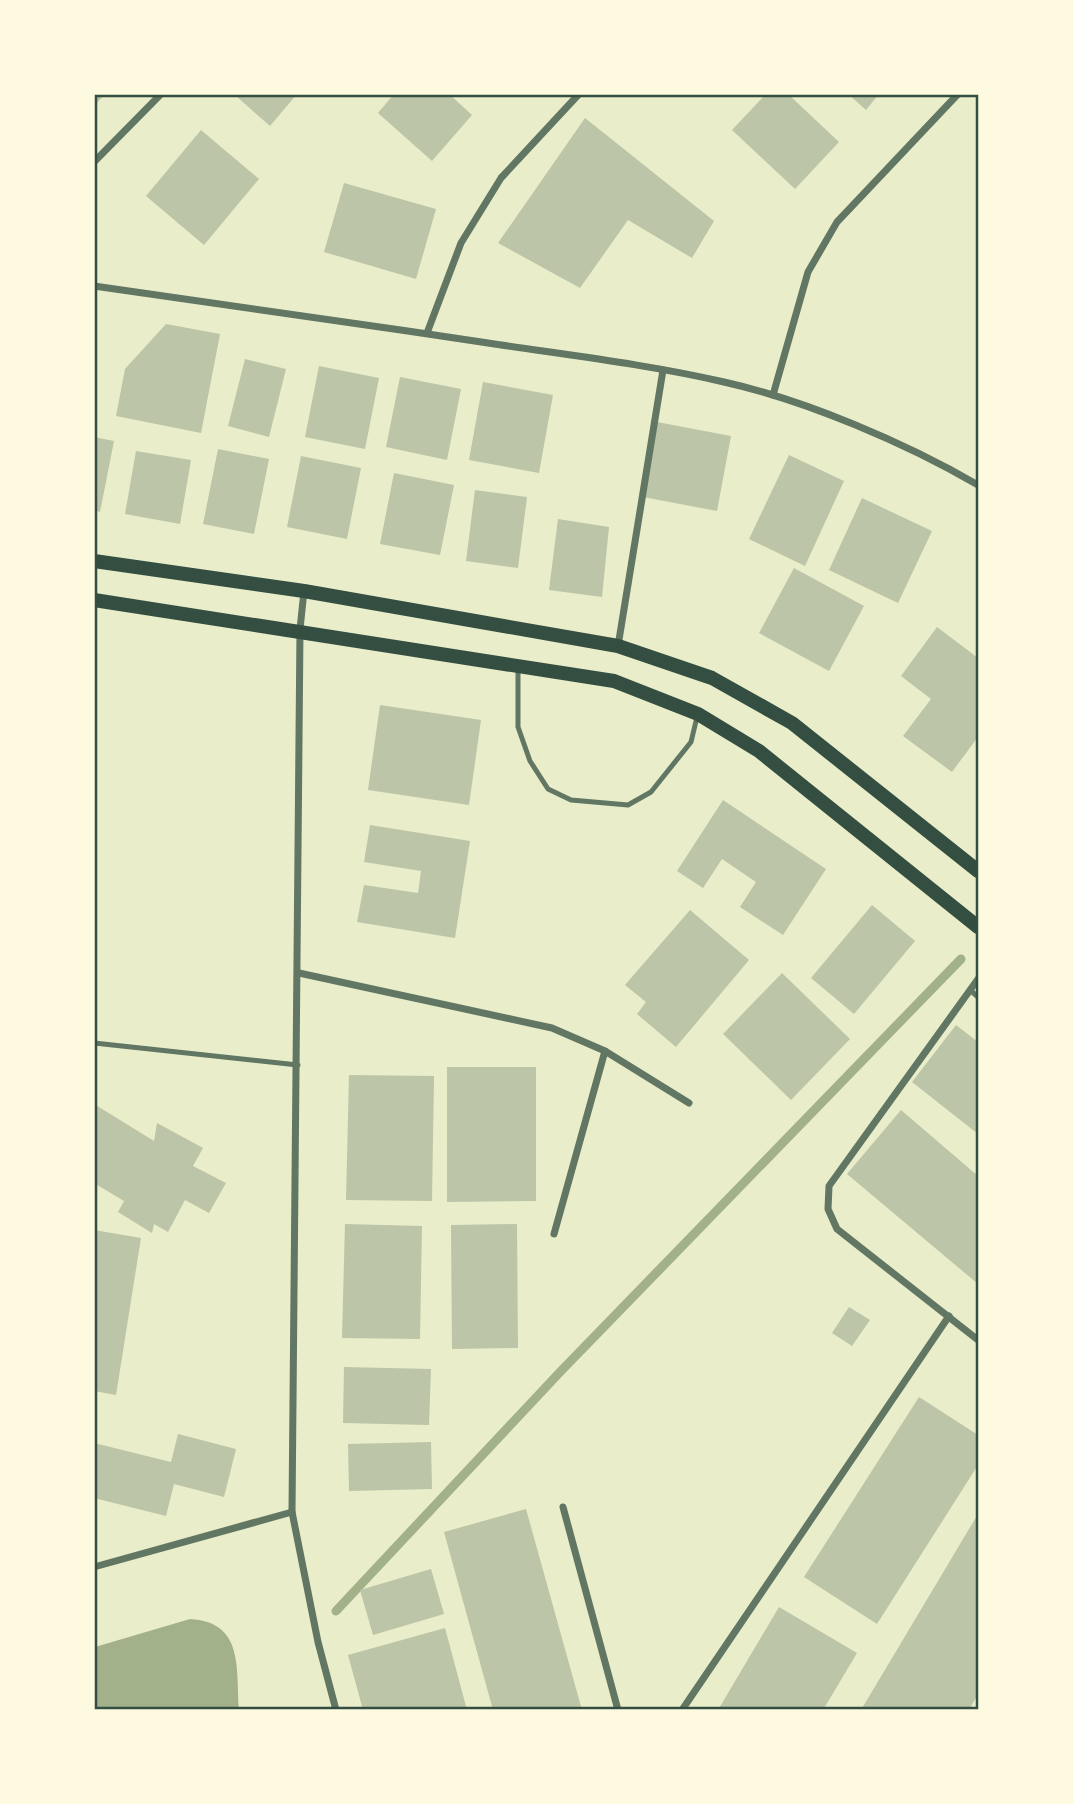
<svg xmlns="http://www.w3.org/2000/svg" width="1073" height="1804" viewBox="0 0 1073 1804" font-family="'Roboto Condensed',sans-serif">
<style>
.water{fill:#a3b18a}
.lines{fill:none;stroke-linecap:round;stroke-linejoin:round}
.stream{stroke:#a3b18a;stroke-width:9}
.building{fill:#bcc5a7}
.service{stroke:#617663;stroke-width:5}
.minor{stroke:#617663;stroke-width:7}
.secondary{stroke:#344e41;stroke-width:14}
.neatline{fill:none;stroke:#344e41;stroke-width:2.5}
</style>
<rect width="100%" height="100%" fill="#e9edc9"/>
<!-- water -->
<path class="water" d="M 190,1619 C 244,1622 236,1668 239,1709 L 95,1709 L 95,1647 Z"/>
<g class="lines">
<!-- stream -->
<path class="stream" d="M 336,1611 L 561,1371 L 961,959"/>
</g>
<!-- building -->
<g class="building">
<path d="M 94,94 L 105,94 L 94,106 Z"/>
<path d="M 237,94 L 297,94 L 270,126 L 236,96 Z"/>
<path d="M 394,94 L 449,94 L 472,115 L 432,161 L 378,113 Z"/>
<path d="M 766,94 L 788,94 L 839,142 L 795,189 L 732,130 Z"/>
<path d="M 848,94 L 879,94 L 866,110 Z"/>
<path d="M 585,118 L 714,221 L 692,258 L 628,220 L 580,288 L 498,243 Z"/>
<path d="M 201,130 L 259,179 L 204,245 L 146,196 Z"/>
<path d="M 344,183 L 436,209 L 416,279 L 324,252 Z"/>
<path d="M 166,324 L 220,334 L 201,433 L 116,416 L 125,369 Z"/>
<path d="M 245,359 L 286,369 L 269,437 L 228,426 Z"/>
<path d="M 319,366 L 379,378 L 365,449 L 305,437 Z"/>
<path d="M 400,377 L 461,389 L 447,460 L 386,447 Z"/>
<path d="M 483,382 L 553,395 L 539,473 L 469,460 Z"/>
<path d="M 657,422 L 731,436 L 717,511 L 643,497 Z"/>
<path d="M 94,437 L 114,441 L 100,512 L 94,510 Z"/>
<path d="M 218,449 L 269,459 L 254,534 L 203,524 Z"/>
<path d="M 136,451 L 191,460 L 180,524 L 125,514 Z"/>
<path d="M 789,455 L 844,481 L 805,566 L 749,539 Z"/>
<path d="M 301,456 L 361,468 L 347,539 L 287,527 Z"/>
<path d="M 394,473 L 454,485 L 440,555 L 380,544 Z"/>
<path d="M 475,490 L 527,497 L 518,568 L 466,561 Z"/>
<path d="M 862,498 L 932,531 L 898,603 L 829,570 Z"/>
<path d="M 558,519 L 609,527 L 602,597 L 549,590 Z"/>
<path d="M 794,568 L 864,606 L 829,671 L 759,633 Z"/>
<path d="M 937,627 L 978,658 L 978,737 L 952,772 L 903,736 L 931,699 L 901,676 Z"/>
<path d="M 380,705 L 481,720 L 469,805 L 368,790 Z"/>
<path d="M 723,800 L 826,869 L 783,935 L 740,907 L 756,882 L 722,859 L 703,888 L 677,871 Z"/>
<path d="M 370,825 L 470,841 L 455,938 L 357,922 L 364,885 L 418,893 L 421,871 L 364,862 Z"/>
<path d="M 872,905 L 915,941 L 854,1014 L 811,978 Z"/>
<path d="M 690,910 L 749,960 L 676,1047 L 637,1014 L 646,1002 L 625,985 Z"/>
<path d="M 782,973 L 850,1039 L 791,1100 L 723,1034 Z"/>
<path d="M 956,1025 L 978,1042 L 978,1134 L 912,1082 Z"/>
<path d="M 447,1067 L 536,1067 L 536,1201 L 447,1202 Z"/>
<path d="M 349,1075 L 434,1076 L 432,1201 L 346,1200 Z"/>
<path d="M 94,1104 L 154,1141 L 157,1123 L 203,1148 L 193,1166 L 226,1183 L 209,1213 L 185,1200 L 168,1232 L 154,1224 L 152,1233 L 118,1212 L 124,1201 L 94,1183 Z"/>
<path d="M 901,1110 L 978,1176 L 978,1284 L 847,1174 Z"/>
<path d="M 345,1224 L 422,1226 L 420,1339 L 342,1338 Z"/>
<path d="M 517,1224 L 518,1348 L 452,1349 L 451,1225 Z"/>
<path d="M 94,1230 L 141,1238 L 116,1395 L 94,1391 Z"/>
<path d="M 849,1307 L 870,1320 L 852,1346 L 832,1333 Z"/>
<path d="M 344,1367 L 431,1369 L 429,1425 L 343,1423 Z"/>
<path d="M 919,1397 L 978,1435 L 978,1465 L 877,1624 L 804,1577 Z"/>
<path d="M 178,1434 L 236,1449 L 224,1497 L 174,1484 L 166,1516 L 94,1498 L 94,1443 L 171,1462 Z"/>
<path d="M 431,1442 L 432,1489 L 349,1491 L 348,1444 Z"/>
<path d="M 526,1509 L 582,1710 L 493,1710 L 444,1532 Z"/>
<path d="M 978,1514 L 978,1694 L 969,1710 L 861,1710 Z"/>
<path d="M 431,1569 L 444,1614 L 373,1635 L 360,1590 Z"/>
<path d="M 779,1607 L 857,1653 L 823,1710 L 718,1710 Z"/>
<path d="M 445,1628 L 467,1710 L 363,1710 L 348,1655 Z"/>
</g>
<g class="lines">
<!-- service -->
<g class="service">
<path d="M 518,667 L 518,727 L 530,761 L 548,789 L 571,800 L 628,805 L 651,792 L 691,742 L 697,717"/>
<path d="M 970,990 L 978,997"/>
<path d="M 94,1043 L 298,1065"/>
</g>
<!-- minor -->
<g class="minor">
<path d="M 94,162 L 161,94"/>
<path d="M 94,286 C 226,305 357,323 488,343 C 567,355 646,364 724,382 C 805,400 906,443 978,485"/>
<path d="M 427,333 L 461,243 L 501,178 L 579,94"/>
<path d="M 773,395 L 808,272 L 837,222 L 958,94"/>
<path d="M 304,591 L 300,629 L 292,1512 L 318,1642 L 336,1710"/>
<path d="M 618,646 L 663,370"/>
<path d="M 299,973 L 552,1028 L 605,1051 L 689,1103"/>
<path d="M 978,979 L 829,1186 L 828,1209 L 837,1229 L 978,1340"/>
<path d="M 554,1234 L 605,1051"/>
<path d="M 563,1507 L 618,1710"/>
<path d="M 94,1567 L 292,1512"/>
<path d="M 682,1710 L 949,1316"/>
</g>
<!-- secondary -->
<g class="secondary">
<path d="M 94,561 L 304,591 L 618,646 L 712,678 L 792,723 L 978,871"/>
<path d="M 94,600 L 614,681 L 698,714 L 759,751 L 978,927"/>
</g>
</g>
<!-- border -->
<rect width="1073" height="1804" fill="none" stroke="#fefae0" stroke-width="192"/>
<rect x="96" y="96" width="881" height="1612" class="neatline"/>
</svg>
